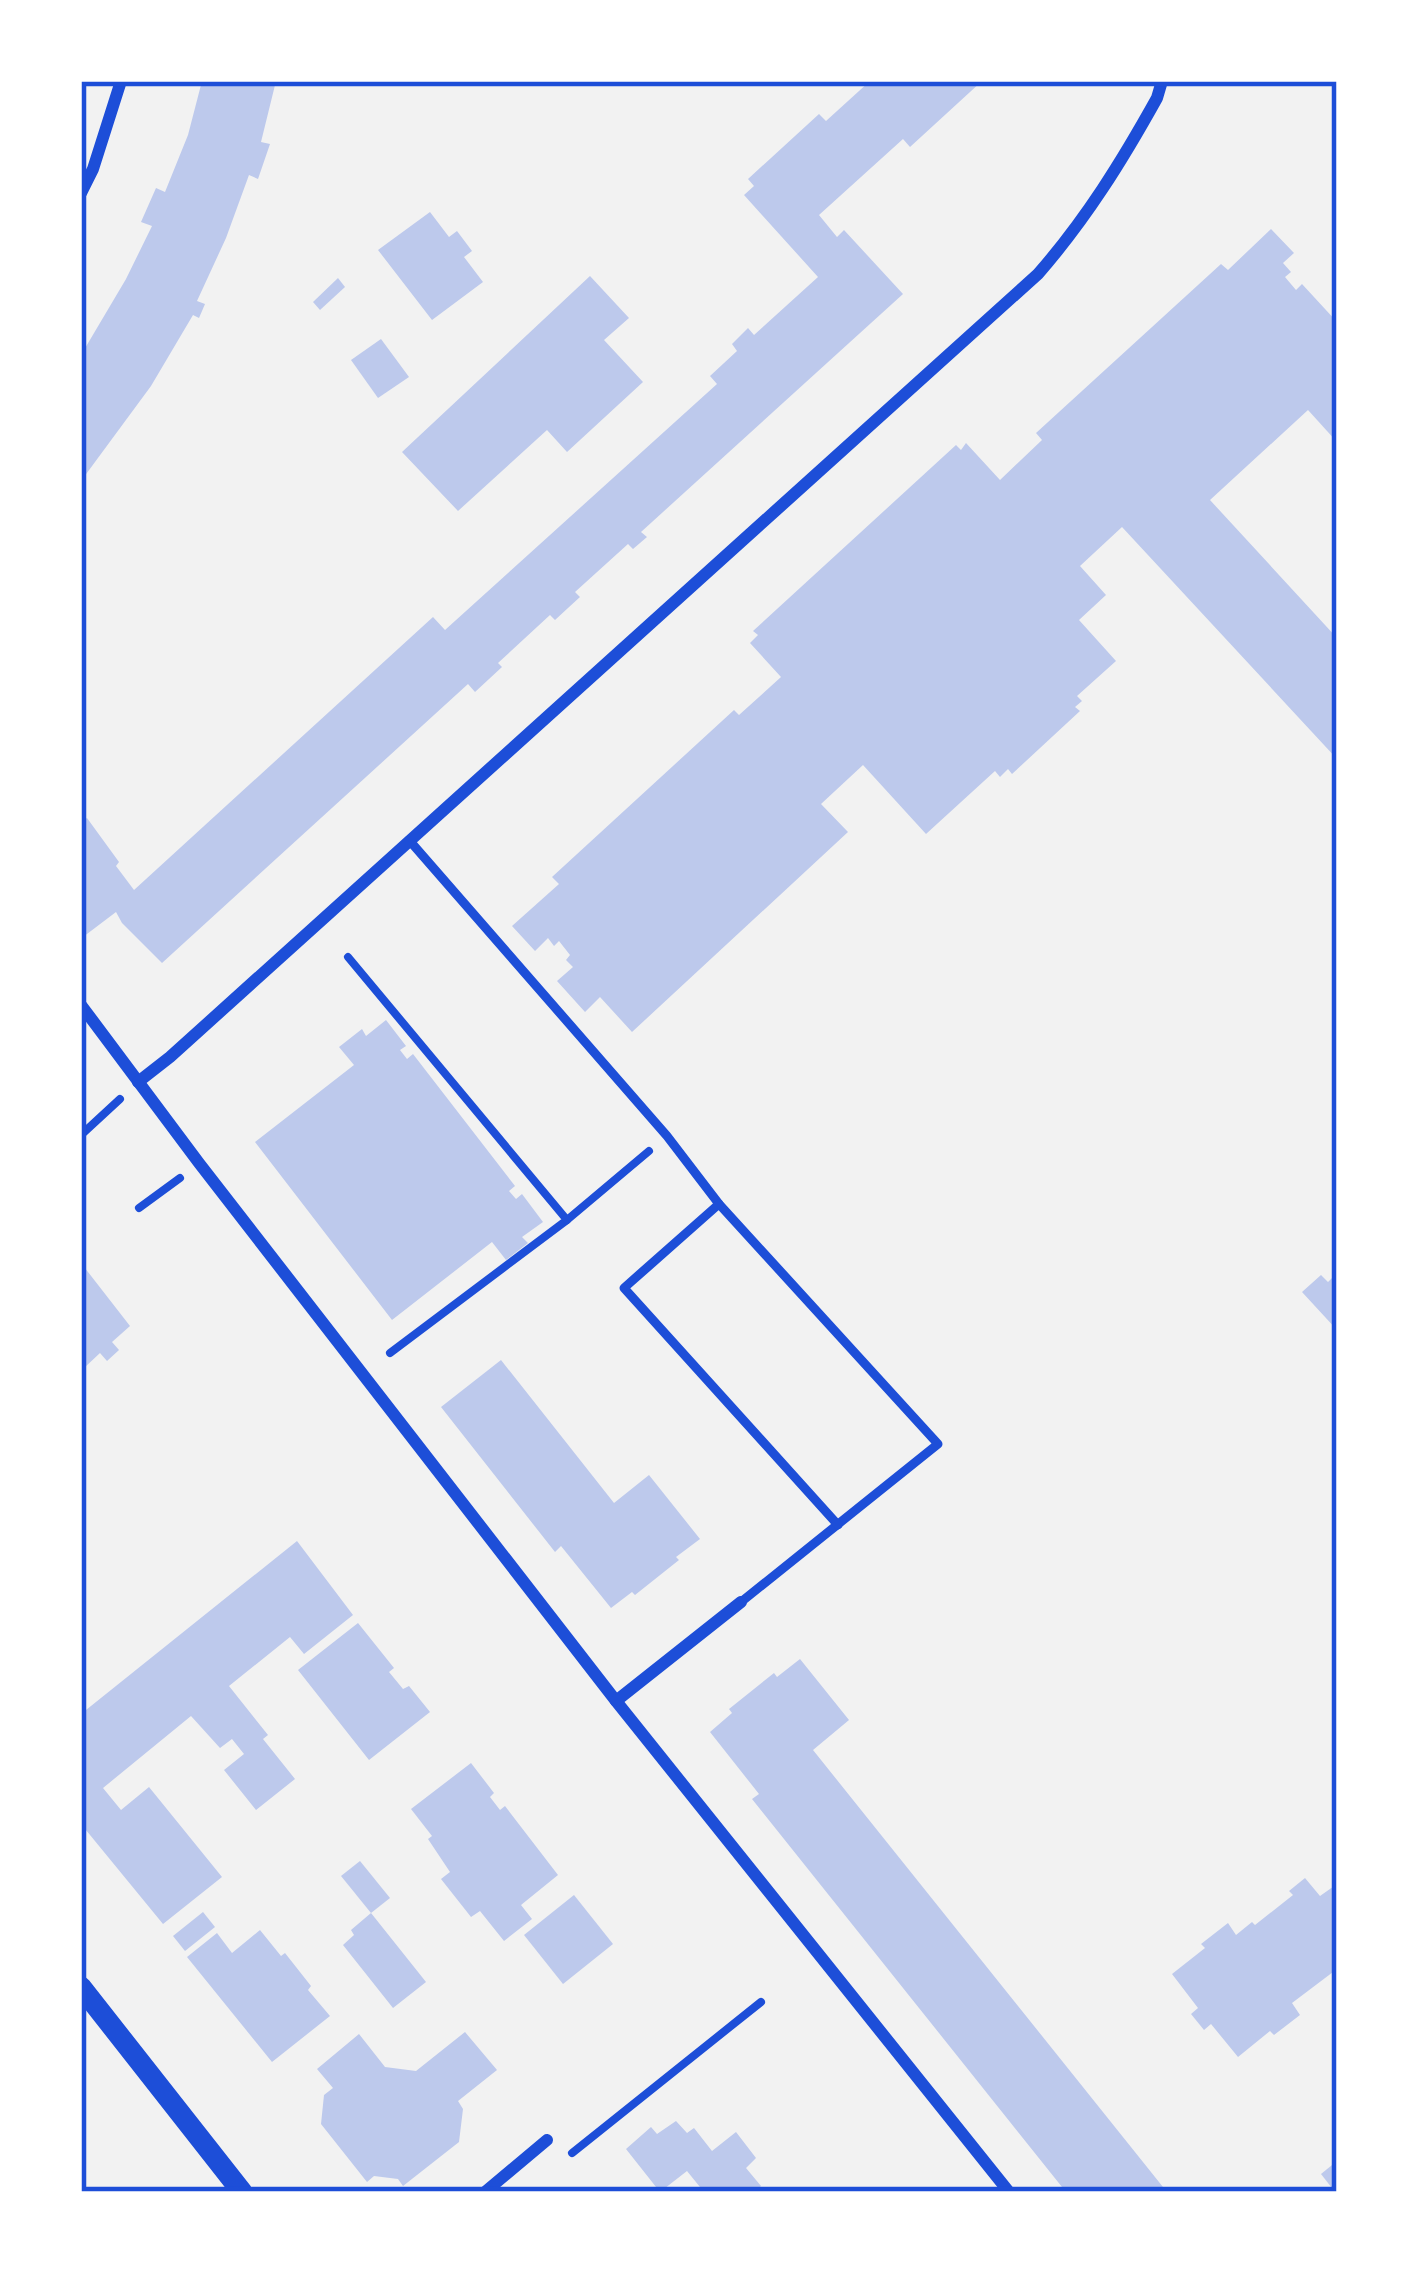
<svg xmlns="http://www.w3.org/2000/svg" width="1418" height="2273" viewBox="0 0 1418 2273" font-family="Roboto,sans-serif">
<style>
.building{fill:#bdc9ec}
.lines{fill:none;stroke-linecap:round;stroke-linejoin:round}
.path{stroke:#1d4ed8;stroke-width:8}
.service{stroke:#1d4ed8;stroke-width:9}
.minor{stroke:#1d4ed8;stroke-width:12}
.tertiary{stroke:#1d4ed8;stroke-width:21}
.neatline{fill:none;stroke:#1d4ed8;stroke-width:4.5}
</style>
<rect width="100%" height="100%" fill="#f2f2f2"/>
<!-- building -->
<g class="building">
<path d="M 202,81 L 276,81 L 261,142 L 270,144 L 258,179 L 249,175 L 226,238 L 197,301 L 205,304 L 199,318 L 193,315 L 151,386 L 81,481 L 81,355 L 126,279 L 152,226 L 141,222 L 156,188 L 165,192 L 188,135 Z"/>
<path d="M 870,81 L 982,81 L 910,147 L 903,139 L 819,215 L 837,237 L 844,230 L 903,294 L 641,532 L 647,537 L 633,549 L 628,544 L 575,592 L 580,597 L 568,608 L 555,620 L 550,615 L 498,663 L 502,667 L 475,692 L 468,684 L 162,963 L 122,923 L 116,912 L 83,937 L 81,822 L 87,818 L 119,862 L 116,866 L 134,890 L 433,617 L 445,630 L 717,384 L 710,376 L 737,351 L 732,344 L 748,328 L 754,335 L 818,277 L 744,195 L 754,186 L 748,179 L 819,114 L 826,121 Z"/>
<path d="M 430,212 L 449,237 L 457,231 L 472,251 L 464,257 L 483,282 L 432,320 L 378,250 Z"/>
<path d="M 1271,229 L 1294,253 L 1283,263 L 1291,272 L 1285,277 L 1296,290 L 1302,284 L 1337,322 L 1337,442 L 1308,410 L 1210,500 L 1337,638 L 1337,759 L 1122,527 L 1080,566 L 1106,595 L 1079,620 L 1116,661 L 1077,696 L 1082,701 L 1075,707 L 1080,711 L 1012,774 L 1008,769 L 1000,777 L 995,771 L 926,834 L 863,765 L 821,804 L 848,832 L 632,1032 L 600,997 L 585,1012 L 557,981 L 573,967 L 566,960 L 570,955 L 559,941 L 554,946 L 548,938 L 535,951 L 512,926 L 559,884 L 552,877 L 734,710 L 739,715 L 781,677 L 750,643 L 758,635 L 753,631 L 956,445 L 961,450 L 966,443 L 1000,480 L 1042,440 L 1036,433 L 1221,264 L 1228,270 Z"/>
<path d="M 590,276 L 629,318 L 604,340 L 643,382 L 567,452 L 547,430 L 458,511 L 402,452 Z"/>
<path d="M 338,278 L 345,287 L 320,310 L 313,302 Z"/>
<path d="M 381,339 L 409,377 L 378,398 L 351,360 Z"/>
<path d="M 386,1020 L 406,1046 L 400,1050 L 407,1059 L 413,1054 L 515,1186 L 509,1191 L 516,1199 L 522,1194 L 543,1222 L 522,1237 L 528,1243 L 506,1260 L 492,1242 L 392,1320 L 255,1142 L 354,1065 L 339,1047 L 362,1029 L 366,1036 Z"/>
<path d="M 81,1263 L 130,1326 L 112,1342 L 119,1350 L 107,1361 L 100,1353 L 84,1368 L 81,1364 Z"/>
<path d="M 1337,1273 L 1337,1330 L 1302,1292 L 1321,1275 L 1328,1282 Z"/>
<path d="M 501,1360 L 614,1503 L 649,1475 L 700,1539 L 676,1557 L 679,1560 L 635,1595 L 632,1592 L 611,1608 L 561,1546 L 555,1552 L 441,1407 Z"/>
<path d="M 297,1541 L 353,1615 L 304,1654 L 290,1637 L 229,1686 L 268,1735 L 263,1739 L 295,1779 L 256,1810 L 224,1770 L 244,1754 L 232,1739 L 220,1748 L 191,1716 L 103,1788 L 121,1810 L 149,1787 L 222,1877 L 163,1924 L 81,1824 L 81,1714 Z"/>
<path d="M 358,1623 L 394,1668 L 389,1672 L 403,1689 L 409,1686 L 430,1712 L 369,1760 L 298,1670 Z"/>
<path d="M 800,1659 L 849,1720 L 813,1750 L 1167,2192 L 1066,2192 L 752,1799 L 759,1794 L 710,1732 L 732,1713 L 729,1709 L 774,1673 L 777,1677 Z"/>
<path d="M 471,1763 L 494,1793 L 490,1797 L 500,1810 L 505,1806 L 558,1875 L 521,1905 L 532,1919 L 504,1941 L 480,1911 L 471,1917 L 441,1879 L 450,1872 L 428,1839 L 432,1836 L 411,1809 Z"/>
<path d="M 360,1861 L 390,1898 L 371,1913 L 341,1876 Z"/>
<path d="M 1305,1878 L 1320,1896 L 1337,1884 L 1337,1969 L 1292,2003 L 1300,2015 L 1274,2035 L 1270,2031 L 1238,2057 L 1211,2024 L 1204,2030 L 1191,2014 L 1198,2008 L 1172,1974 L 1205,1948 L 1201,1944 L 1228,1923 L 1236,1935 L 1252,1922 L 1255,1925 L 1293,1895 L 1289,1891 Z"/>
<path d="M 574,1895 L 613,1944 L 563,1984 L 524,1935 Z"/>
<path d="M 203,1912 L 215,1927 L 185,1951 L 173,1936 Z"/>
<path d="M 371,1913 L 426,1982 L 393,2008 L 343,1945 L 354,1935 L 351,1930 Z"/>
<path d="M 260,1930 L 281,1956 L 285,1953 L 311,1986 L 308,1990 L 330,2016 L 272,2062 L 187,1957 L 217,1933 L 232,1953 Z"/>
<path d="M 465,2032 L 497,2070 L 458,2101 L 463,2109 L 459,2142 L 403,2186 L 398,2179 L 374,2176 L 367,2182 L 321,2124 L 324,2095 L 333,2088 L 317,2069 L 359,2034 L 385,2067 L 416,2071 Z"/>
<path d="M 676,2121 L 687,2133 L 694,2128 L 712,2151 L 736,2132 L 756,2158 L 746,2168 L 761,2186 L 754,2192 L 704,2192 L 687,2171 L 660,2192 L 626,2149 L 651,2127 L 657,2134 Z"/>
<path d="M 1337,2161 L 1337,2192 L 1335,2192 L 1321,2174 Z"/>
</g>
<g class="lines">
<!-- path -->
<g class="path">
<path d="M 348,957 L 567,1220 L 390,1353"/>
<path d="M 81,1135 L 120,1099"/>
<path d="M 139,1208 L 180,1178"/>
<path d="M 567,1220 L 649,1151"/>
<path d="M 572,2153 L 761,2002"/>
</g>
<!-- service -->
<g class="service">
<path d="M 409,840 L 667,1136 L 719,1204 L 938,1444 L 741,1602"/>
<path d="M 719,1204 L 624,1288 L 838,1525"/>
</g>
<!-- minor -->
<g class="minor">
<path d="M 81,193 L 93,169 L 121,81"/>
<path d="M 81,1005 L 199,1163 L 616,1701 L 1009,2192"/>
<path d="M 138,1082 L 170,1057 L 1038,274 C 1086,219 1122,161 1157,98 L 1162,81"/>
<path d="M 616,1701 L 741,1602"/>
<path d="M 485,2192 L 547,2140"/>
</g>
<!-- tertiary -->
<path class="tertiary" d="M 81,1987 L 242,2192"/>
</g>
<!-- border -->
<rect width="1418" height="2273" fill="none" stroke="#ffffff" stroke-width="168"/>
<rect x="84" y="84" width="1250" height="2105" class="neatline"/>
</svg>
